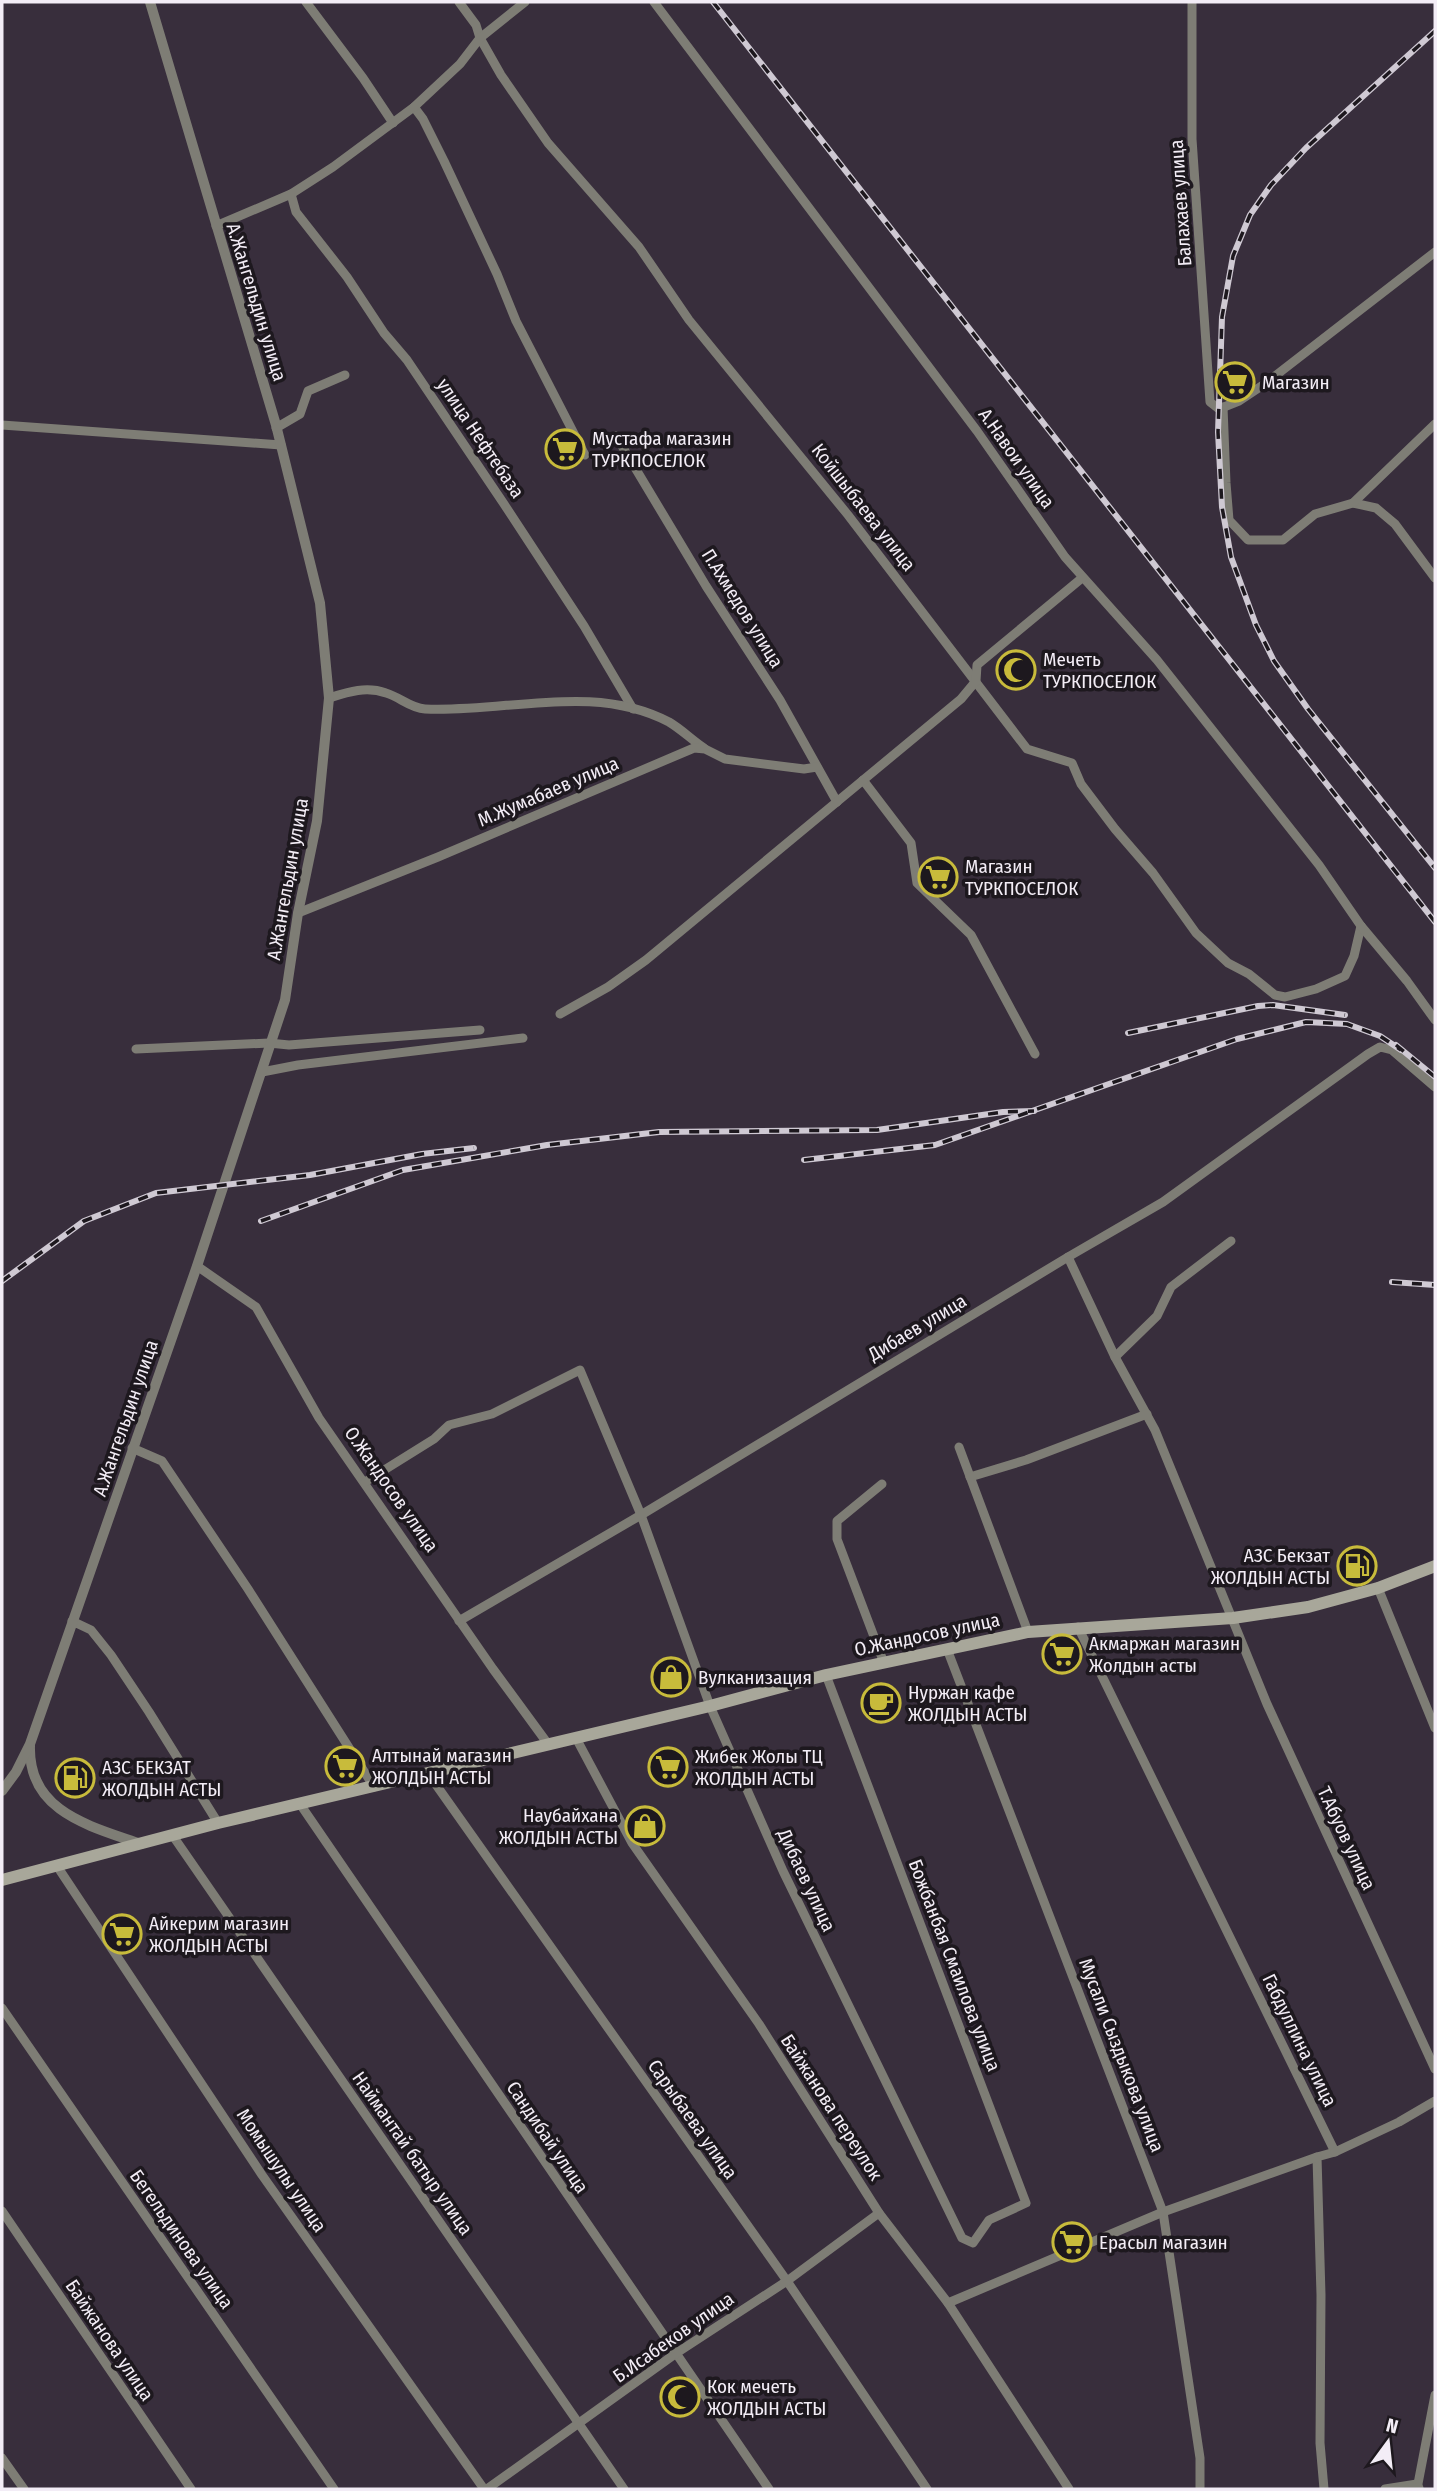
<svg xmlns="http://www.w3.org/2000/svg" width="1437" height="2491" viewBox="0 0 1437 2491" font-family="'Fira Sans Condensed',sans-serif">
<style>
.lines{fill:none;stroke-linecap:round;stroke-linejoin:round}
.minor{stroke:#7e7d75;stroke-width:9}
.tertiary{stroke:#7e7d75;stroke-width:10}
.secondary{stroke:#a8a79a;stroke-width:12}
.rail-casing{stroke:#cfc9d3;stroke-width:6}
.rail{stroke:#1d181e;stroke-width:3.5;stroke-dasharray:10;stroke-linecap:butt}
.labels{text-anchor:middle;stroke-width:7;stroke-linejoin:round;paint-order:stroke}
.street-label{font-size:19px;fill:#f3edf6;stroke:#1d181e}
.poi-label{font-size:19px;fill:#f3edf6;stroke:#1d181e;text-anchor:start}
</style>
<rect width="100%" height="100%" fill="#382e3c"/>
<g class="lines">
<!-- minor -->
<g class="minor">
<path d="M 306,2 L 363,78 L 393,123"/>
<path d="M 459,2 L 476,25 L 480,38 L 501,75 L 548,143 L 639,247 L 689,320 L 848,515 L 1027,749 L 1072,763 L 1081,784 L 1115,829 L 1153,873 L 1196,933 L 1228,963 L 1249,974 L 1275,995 L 1285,997 L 1316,989 L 1345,976 L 1354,956 L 1361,926"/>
<path d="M 654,2 L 977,431 L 1065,557 L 1157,660 L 1319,865 L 1361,926 L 1407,981 L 1435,1020"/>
<path d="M 1192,2 L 1192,139 L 1210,402 L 1219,409 L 1239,401 L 1266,383 L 1435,252"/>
<path d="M 414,107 L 423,119 L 444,161 L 497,274 L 516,321 L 585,455"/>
<path d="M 291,194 L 296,212 L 347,277 L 384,333 L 407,360 L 504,504 L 584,626 L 633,709"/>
<path d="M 216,226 L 291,194 L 333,167 L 414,107 L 460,64 L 480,38 L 525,2"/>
<path d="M 1223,407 L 1226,483 L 1229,520 L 1248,540 L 1283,540 L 1315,514 L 1353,503 L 1376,508 L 1395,524 L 1435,578"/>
<path d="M 2,425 L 281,445"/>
<path d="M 276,428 L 300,414 L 308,391 L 345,375"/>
<path d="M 616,436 L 706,586 L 780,700 L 837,802"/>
<path d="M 1353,503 L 1435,424"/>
<path d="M 329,698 C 348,692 366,686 386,693 C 400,697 410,708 425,709 C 506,713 593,682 669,722 C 681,729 692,740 704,748"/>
<path d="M 863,780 L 911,843 L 917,883 L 971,935 L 1035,1054"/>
<path d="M 298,913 L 438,857 L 694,748 L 705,749 L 725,759 L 804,769 L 817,767"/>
<path d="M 560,1014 L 608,987 L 646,960 L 961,699 L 976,681 L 977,665 L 1082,578"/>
<path d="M 136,1049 L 269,1043 L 289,1045 L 480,1030"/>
<path d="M 262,1072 L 298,1065 L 523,1038"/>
<path d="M 1068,1257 L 1115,1357 L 1155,1430 L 1267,1704 L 1435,2069"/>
<path d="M 197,1266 L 256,1307 L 319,1418 L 493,1669 L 548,1744"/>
<path d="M 1115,1357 L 1157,1316 L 1171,1287 L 1231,1241"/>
<path d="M 959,1447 L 1028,1632"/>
<path d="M 132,1448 L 162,1461 L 248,1589 L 374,1787"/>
<path d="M 970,1477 L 1026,1460 L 1147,1414"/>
<path d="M 365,1482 L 434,1439 L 449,1425 L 492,1414 L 580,1370 L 641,1515 L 710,1706 L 783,1871 L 962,2238 L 973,2243 L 989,2220 L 1026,2203 L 826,1675"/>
<path d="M 882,1484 L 837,1521 L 837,1539 L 884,1663"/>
<path d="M 1378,1588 L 1435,1728"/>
<path d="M 72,1621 L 91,1630 L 111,1655 L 149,1712 L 218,1823"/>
<path d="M 459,1621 L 641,1515 L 1068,1257 L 1163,1202 L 1368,1054 L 1380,1047 L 1392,1050 L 1435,1087"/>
<path d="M 1078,1627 L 1335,2152 L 1317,2157 L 1321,2295 L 1320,2443 L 1324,2489"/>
<path d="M 947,1649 L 1163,2212 L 1200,2458 L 1200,2489"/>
<path d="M 576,1738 L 632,1843 L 759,2024 L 879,2213 L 948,2303 L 1069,2489"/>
<path d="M 427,1772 L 787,2281 L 927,2489"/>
<path d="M 300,1804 L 769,2489"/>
<path d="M 173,1836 L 624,2489"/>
<path d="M 57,1866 L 262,2175 L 484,2489"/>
<path d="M 2,2008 L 334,2489"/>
<path d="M 1335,2152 L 1399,2122 L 1435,2101"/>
<path d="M 2,2211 L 191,2489"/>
<path d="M 948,2303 L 1163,2212 L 1317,2157"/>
<path d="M 2,2458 L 24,2489"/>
<path d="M 487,2489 L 675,2354 L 787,2281 L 879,2213"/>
<path d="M 1385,2489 L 1417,2484 L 1419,2488"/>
<path d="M 1417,2489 L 1435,2395"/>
</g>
<!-- tertiary -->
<g class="tertiary">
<path d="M 30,1746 C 28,1812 90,1826 141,1844"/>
<path d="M 2,1791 L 16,1772 L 30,1744 L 197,1266 L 285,1000 L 298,913 L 317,821 L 329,698 L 320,603 L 276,425 L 150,2"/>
</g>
<!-- secondary -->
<path class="secondary" d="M 2,1880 L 218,1823 L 710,1706 L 826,1675 L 1028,1632 L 1233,1618 L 1308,1607 L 1378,1588 L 1435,1566"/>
<!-- rail casing -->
<g class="rail-casing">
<g id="rail">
<path d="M 713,2 L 1435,922"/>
<path d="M 1435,31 L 1306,148 L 1271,185 L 1250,215 L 1233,256 L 1222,317 L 1218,432 L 1222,507 L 1231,557 L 1256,625 L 1274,661 L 1308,709 L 1435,868"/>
<path d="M 1128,1033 L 1258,1006 L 1273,1005 L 1345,1015"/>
<path d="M 1396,1045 L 1435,1077"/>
<path d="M 804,1160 L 935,1145 L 1237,1039 L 1306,1022 L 1347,1024 L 1380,1036 L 1401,1050"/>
<path d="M 261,1221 L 403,1170 L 547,1145 L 659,1132 L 877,1130 L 1003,1112 L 1034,1111"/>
<path d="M 2,1281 L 84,1221 L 156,1193 L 310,1175 L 422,1154 L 474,1148"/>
<path d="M 1392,1282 L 1435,1285"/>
</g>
</g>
<!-- rail -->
<use href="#rail" class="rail"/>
</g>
<!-- icons -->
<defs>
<g id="supermarket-ring" transform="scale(2.0125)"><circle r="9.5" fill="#1d181e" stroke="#c8bb3b" stroke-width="1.5"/><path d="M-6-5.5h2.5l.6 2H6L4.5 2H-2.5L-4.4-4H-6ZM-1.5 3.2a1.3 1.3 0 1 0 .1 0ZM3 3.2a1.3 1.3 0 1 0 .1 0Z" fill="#c8bb3b"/></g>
<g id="mosque-ring" transform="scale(2.0125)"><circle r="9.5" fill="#1d181e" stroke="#c8bb3b" stroke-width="1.5"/><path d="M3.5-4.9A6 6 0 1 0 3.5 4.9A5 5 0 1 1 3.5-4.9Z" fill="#c8bb3b"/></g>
<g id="fuel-ring" transform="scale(2.0125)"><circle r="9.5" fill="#1d181e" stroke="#c8bb3b" stroke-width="1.5"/><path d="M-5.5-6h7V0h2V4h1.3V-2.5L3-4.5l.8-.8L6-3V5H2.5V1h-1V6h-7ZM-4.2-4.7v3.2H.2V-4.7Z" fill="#c8bb3b"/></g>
<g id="shop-ring" transform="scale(2.0125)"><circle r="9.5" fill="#1d181e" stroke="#c8bb3b" stroke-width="1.5"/><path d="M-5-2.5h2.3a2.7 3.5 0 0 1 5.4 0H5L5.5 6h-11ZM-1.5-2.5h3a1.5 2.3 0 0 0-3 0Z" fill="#c8bb3b"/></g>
<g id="cafe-ring" transform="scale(2.0125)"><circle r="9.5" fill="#1d181e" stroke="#c8bb3b" stroke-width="1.5"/><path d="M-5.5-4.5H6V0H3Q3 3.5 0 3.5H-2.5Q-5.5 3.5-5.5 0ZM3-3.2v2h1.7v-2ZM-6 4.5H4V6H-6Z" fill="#c8bb3b"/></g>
</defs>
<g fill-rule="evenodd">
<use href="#supermarket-ring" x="1235" y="382"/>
<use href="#supermarket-ring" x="565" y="449"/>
<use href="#mosque-ring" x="1016" y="670"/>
<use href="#supermarket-ring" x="938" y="877"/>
<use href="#fuel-ring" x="1357" y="1566"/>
<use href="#supermarket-ring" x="1062" y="1654"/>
<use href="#shop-ring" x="671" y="1677"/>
<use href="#cafe-ring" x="881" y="1703"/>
<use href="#supermarket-ring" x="345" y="1766"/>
<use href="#supermarket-ring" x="668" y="1767"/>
<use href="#fuel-ring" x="75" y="1778"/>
<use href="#shop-ring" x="645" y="1826"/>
<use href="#supermarket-ring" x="122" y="1934"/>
<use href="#supermarket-ring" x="1072" y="2242"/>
<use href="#mosque-ring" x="680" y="2397"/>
</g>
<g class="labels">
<!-- street labels -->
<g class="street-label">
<text transform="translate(1180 203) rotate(-94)" y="7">Балахаев улица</text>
<text transform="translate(257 302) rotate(73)" y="7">А.Жангельдин улица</text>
<text transform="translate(481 438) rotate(56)" y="7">улица Нефтебаза</text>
<text transform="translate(1017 458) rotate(55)" y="7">А.Навои улица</text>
<text transform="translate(864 507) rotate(52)" y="7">Койшыбаева улица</text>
<text transform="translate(743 608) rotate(58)" y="7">П.Ахмедов улица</text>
<text transform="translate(548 791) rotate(-23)" y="7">М.Жумабаев улица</text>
<text transform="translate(287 879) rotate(-80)" y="7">А.Жангельдин улица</text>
<text transform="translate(917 1327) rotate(-31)" y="7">Дибаев улица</text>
<text transform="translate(125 1418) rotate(-71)" y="7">А.Жангельдин улица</text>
<text transform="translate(392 1489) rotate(55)" y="7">О.Жандосов улица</text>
<text transform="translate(927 1634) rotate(-12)" y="7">О.Жандосов улица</text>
<text transform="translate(1347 1838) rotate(65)" y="7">Т.Абуов улица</text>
<text transform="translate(807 1880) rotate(65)" y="7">Дибаев улица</text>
<text transform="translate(955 1965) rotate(69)" y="7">Божбанбая Смаилова улица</text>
<text transform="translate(1300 2040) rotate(64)" y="7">Габдуллина улица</text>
<text transform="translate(1122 2055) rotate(69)" y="7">Мусали Сыздыкова улица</text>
<text transform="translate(832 2107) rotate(57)" y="7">Байжанова переулок</text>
<text transform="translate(693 2119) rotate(55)" y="7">Сарыбаева улица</text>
<text transform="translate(548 2137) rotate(56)" y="7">Сандибай улица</text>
<text transform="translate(413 2153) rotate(55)" y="7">Наймантай батыр улица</text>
<text transform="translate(282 2170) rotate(56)" y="7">Момышулы улица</text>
<text transform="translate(182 2239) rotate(55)" y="7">Бегельдинова улица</text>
<text transform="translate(673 2337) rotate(-35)" y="7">Б.Исабеков улица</text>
<text transform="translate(110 2340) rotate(56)" y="7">Байжанова улица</text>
</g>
<!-- poi labels -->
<g class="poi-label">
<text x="1262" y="389">Магазин</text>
<text x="592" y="445">Мустафа магазин<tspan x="592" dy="22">ТУРКПОСЕЛОК</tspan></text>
<text x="1043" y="666">Мечеть<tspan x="1043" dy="22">ТУРКПОСЕЛОК</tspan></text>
<text x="965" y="873">Магазин<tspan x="965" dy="22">ТУРКПОСЕЛОК</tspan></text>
<text x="1330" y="1562" text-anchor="end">АЗС Бекзат<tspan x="1330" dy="22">ЖОЛДЫН АСТЫ</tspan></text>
<text x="1089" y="1650">Акмаржан магазин<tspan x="1089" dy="22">Жолдын асты</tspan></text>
<text x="698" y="1684">Вулканизация</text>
<text x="908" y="1699">Нуржан кафе<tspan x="908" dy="22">ЖОЛДЫН АСТЫ</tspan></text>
<text x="372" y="1762">Алтынай магазин<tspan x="372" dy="22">ЖОЛДЫН АСТЫ</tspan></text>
<text x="695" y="1763">Жибек Жолы ТЦ<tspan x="695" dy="22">ЖОЛДЫН АСТЫ</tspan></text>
<text x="102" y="1774">АЗС БЕКЗАТ<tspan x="102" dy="22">ЖОЛДЫН АСТЫ</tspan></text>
<text x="618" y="1822" text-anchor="end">Наубайхана<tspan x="618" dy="22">ЖОЛДЫН АСТЫ</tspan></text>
<text x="149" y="1930">Айкерим магазин<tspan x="149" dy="22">ЖОЛДЫН АСТЫ</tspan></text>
<text x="1099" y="2249">Ерасыл магазин</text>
<text x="707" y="2393">Кок мечеть<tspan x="707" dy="22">ЖОЛДЫН АСТЫ</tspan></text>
</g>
</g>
<!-- border -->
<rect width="1437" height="2491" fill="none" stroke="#f3edf6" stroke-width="7"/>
<!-- north arrow -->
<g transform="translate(1388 2442) rotate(15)" stroke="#1d181e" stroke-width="5" paint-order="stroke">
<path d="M0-5L12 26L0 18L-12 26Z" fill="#f3edf6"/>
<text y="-10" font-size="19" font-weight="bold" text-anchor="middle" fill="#f3edf6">N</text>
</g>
</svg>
